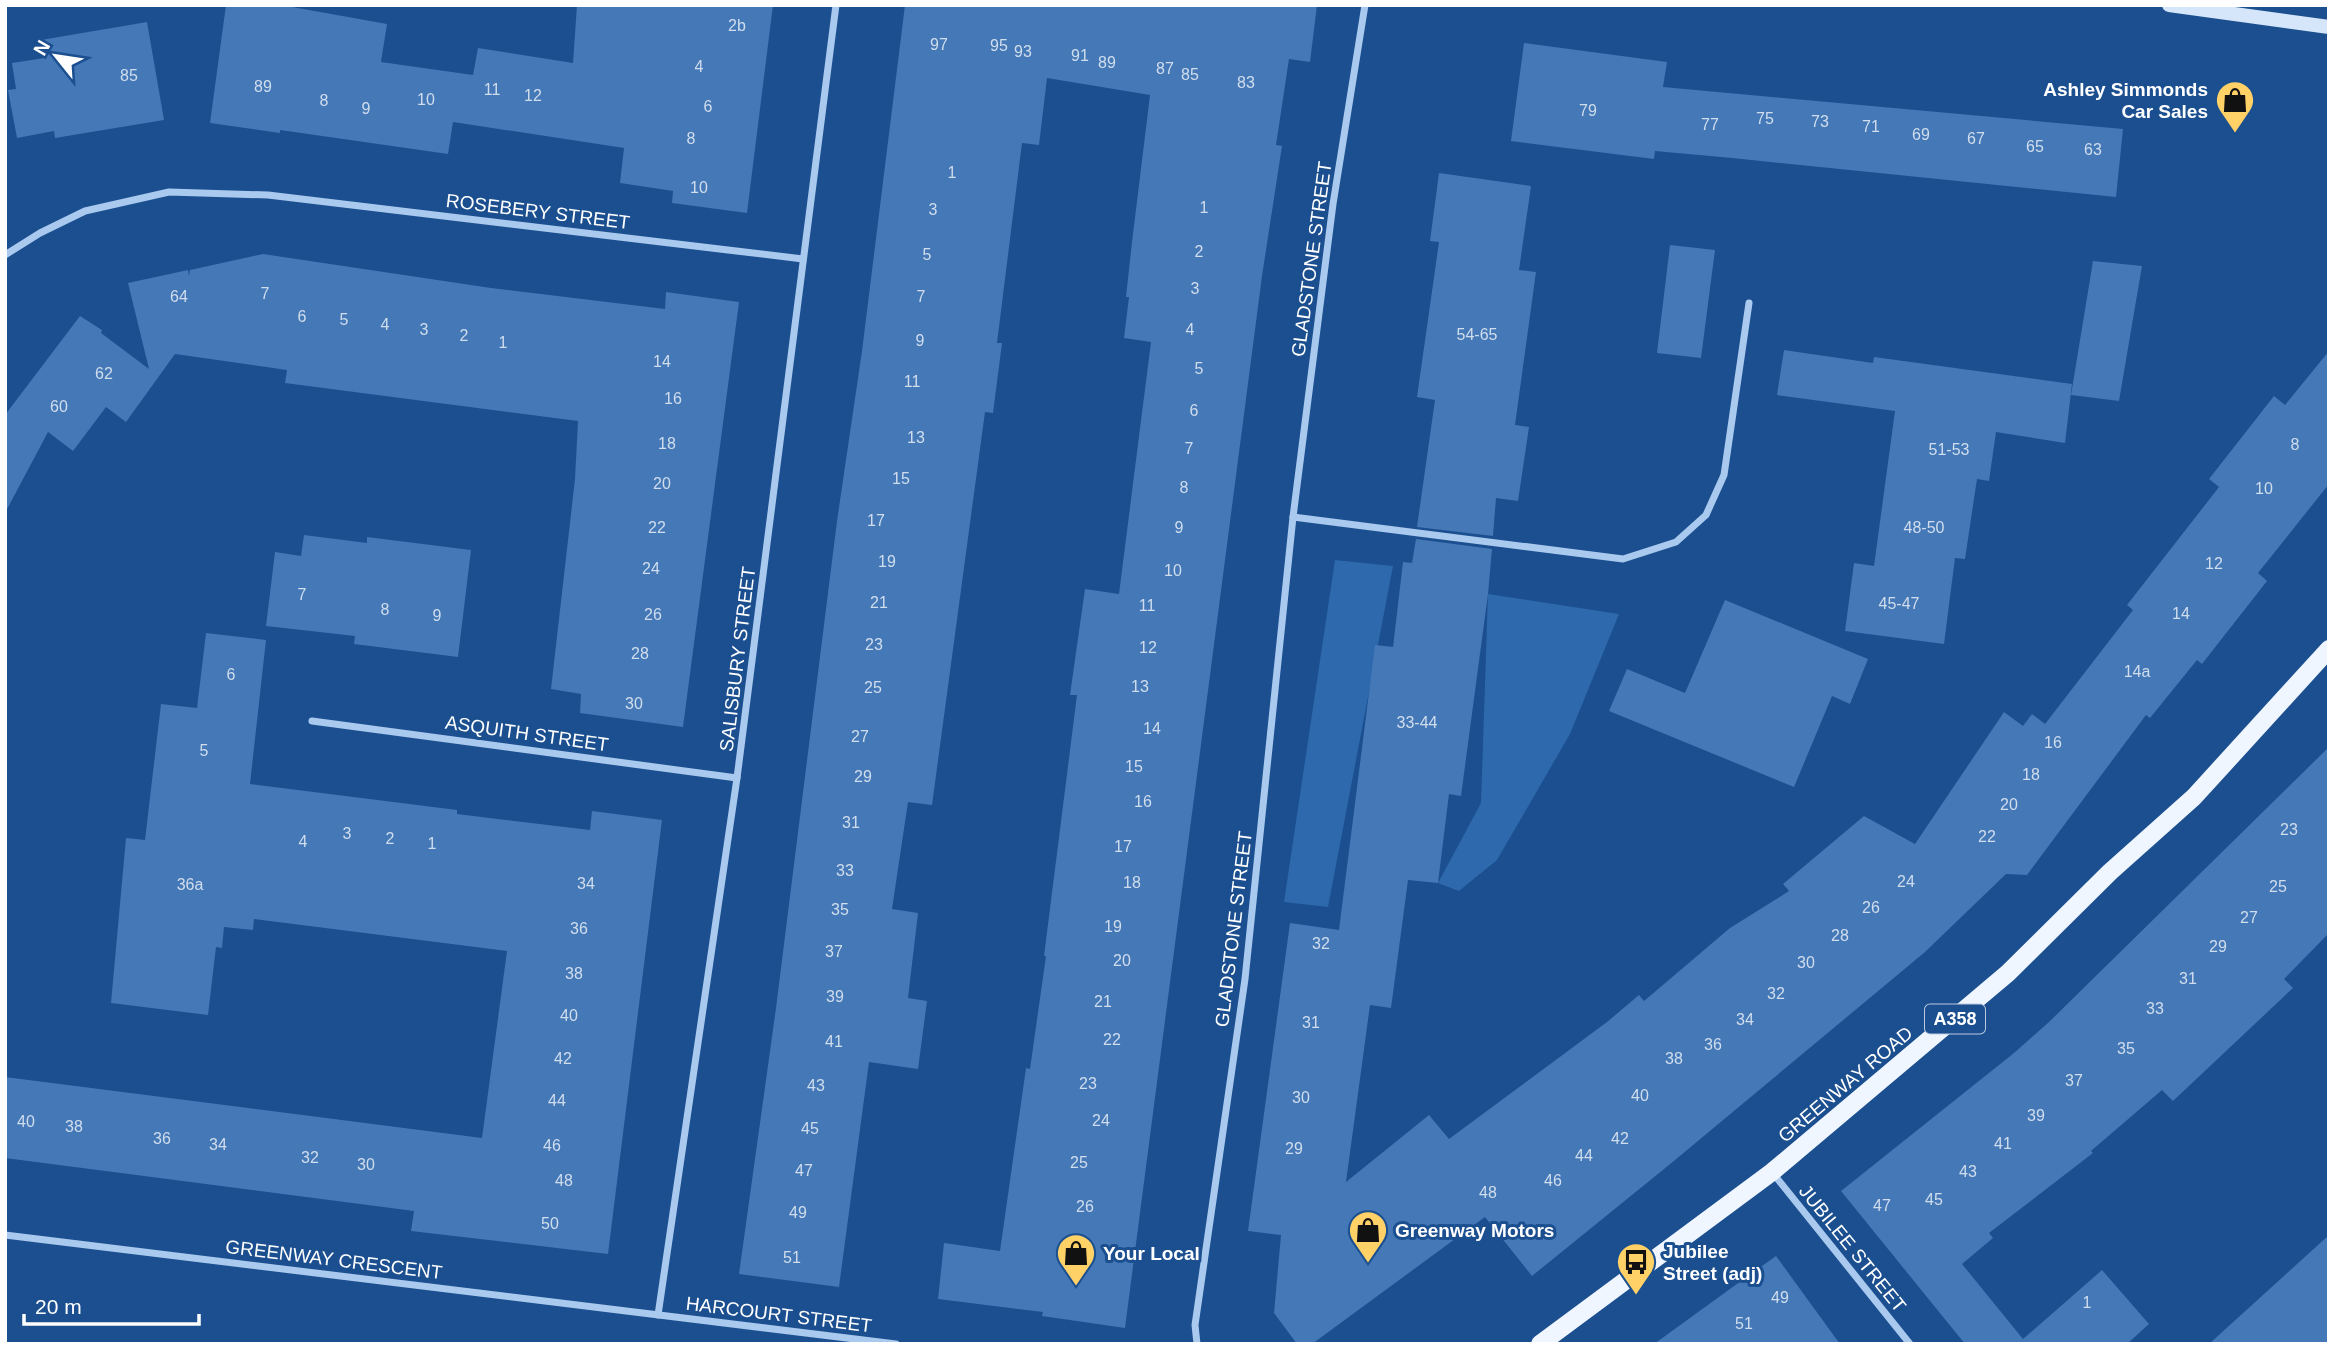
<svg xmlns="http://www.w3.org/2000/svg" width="2334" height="1349" viewBox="0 0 2334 1349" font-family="Arial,sans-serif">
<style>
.green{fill:#2e69ad}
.building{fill:#4478b7}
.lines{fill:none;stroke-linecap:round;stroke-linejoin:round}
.street{stroke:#a9c9ee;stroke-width:7}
.secondary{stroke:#d6e6fa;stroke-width:14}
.primary{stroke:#f0f6ff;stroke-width:18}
.labels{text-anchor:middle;stroke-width:6;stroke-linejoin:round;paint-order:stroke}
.number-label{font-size:16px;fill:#d0dded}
.shield{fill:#1b4f8f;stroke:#bbcadd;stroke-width:2}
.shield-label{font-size:18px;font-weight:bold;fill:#fff}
.poi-label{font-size:19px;font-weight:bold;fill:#fff;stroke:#1b4f8f;text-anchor:start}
.street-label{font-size:19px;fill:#fff;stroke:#1b4f8f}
</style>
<rect width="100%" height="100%" fill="#1b4f8f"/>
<!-- green -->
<g class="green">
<path d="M 1335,560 L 1393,566 L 1328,907 L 1284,902 Z"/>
<path d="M 1488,594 L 1619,614 L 1570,734 L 1497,860 L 1459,891 L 1438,883 L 1481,803 Z"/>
</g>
<!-- building -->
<g class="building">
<path d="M 226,5 L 281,5 L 387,24 L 381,62 L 473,75 L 478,48 L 573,63 L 577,5 L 773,5 L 747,213 L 672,203 L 673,191 L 620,183 L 624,148 L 453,122 L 448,154 L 280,130 L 280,133 L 210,123 Z"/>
<path d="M 905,5 L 1317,5 L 1310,62 L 1289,59 L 1276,145 L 1282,146 L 1262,276 L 1125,1328 L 1042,1316 L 1043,1312 L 938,1299 L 944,1243 L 1000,1251 L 1026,1068 L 1030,1069 L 1046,956 L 1044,956 L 1077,695 L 1070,695 L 1085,589 L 1119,594 L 1151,342 L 1124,338 L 1129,297 L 1126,297 L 1132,242 L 1150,95 L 1047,78 L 1039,145 L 1022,143 L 997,343 L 1002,343 L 993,413 L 985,412 L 932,805 L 908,802 L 892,909 L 918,913 L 908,998 L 927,1001 L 918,1069 L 869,1062 L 839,1287 L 739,1274 L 776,1008 L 837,521 L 862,351 Z"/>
<path d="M 147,22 L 164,120 L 55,138 L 54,131 L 17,138 L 8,90 L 16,89 L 12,63 L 44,58 L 41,40 Z"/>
<path d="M 1524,43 L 1667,62 L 1663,87 L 2123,129 L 2116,197 L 1732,158 L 1655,151 L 1654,159 L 1511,141 Z"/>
<path d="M 1439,173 L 1531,186 L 1519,270 L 1536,272 L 1515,425 L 1529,427 L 1518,501 L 1496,498 L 1493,536 L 1417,527 L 1435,400 L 1417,397 L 1439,242 L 1430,241 Z"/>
<path d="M 1670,245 L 1715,250 L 1701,358 L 1657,353 Z"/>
<path d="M 263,254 L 491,288 L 665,309 L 666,292 L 739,302 L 683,727 L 580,713 L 581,694 L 551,689 L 575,479 L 578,421 L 285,383 L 287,370 L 175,354 L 126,422 L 106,407 L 73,451 L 48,432 L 5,513 L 5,415 L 80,316 L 102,330 L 101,333 L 149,369 L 128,283 L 188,270 L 189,276 L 190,270 Z"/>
<path d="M 2093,261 L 2142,266 L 2119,401 L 2071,395 Z"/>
<path d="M 1784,350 L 1873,363 L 1874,357 L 2072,384 L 2065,443 L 1996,432 L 1989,481 L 1977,479 L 1965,559 L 1955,558 L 1944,644 L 1845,631 L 1854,563 L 1874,566 L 1895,411 L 1777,395 Z"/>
<path d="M 2329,351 L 2329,484 L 2258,573 L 2267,581 L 2202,664 L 2197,660 L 2150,718 L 2146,715 L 2027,875 L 2006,874 L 1925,952 L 1669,1165 L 1532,1276 L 1485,1217 L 1312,1344 L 1297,1344 L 1274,1313 L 1281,1235 L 1248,1231 L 1290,923 L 1339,930 L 1375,645 L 1393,647 L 1403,562 L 1412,563 L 1416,539 L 1492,549 L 1488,594 L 1461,796 L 1449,794 L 1438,883 L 1408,880 L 1391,1008 L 1370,1005 L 1346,1182 L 1429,1115 L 1449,1139 L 1607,1022 L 1639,995 L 1644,1001 L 1730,928 L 1789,891 L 1783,884 L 1864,816 L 1915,844 L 2004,712 L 2023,726 L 2032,714 L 2045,724 L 2133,610 L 2127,605 L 2219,487 L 2209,479 L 2274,396 L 2285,405 Z"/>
<path d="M 304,535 L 367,543 L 367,537 L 471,550 L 458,657 L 354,644 L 355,636 L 266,626 L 275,552 L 301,556 Z"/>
<path d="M 1725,600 L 1868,659 L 1850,704 L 1832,696 L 1794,787 L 1609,711 L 1627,669 L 1685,693 Z"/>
<path d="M 206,633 L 266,640 L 250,784 L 457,810 L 457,814 L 590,830 L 592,811 L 662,820 L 608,1254 L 411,1231 L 414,1211 L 5,1158 L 5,1077 L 482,1138 L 507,951 L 254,919 L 253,930 L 224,927 L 222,948 L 216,947 L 208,1015 L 111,1003 L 126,838 L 145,840 L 161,704 L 197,708 Z"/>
<path d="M 2329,747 L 2329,933 L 2284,979 L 2293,988 L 2173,1101 L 2162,1090 L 2091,1151 L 2093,1153 L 1989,1233 L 1993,1238 L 1962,1264 L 2023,1339 L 2102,1270 L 2149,1324 L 2127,1344 L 1965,1344 L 1841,1191 L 2014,1053 L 2049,1022 Z"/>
<path d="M 2329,1235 L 2329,1344 L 2209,1344 Z"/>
<path d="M 1776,1256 L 1840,1344 L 1654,1344 L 1741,1281 Z"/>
</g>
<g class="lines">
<!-- street -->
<g class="street">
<path d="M 5,255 L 40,233 L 85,211 L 169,192 L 268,195 L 803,259"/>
<path d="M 1293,517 L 1623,559 L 1676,542 L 1706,515 L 1724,475 L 1749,303"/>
<path d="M 312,721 L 737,778"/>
<path d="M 1772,1172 L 1910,1344"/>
<path d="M 5,1235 L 896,1344"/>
<path d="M 658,1315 L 737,778 L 836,5"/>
<path d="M 1197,1344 L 1195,1325 L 1245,979 L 1293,517 L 1333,204 L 1365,5"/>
</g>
<!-- secondary -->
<path class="secondary" d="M 2169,5 L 2329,27"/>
<!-- primary -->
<path class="primary" d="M 1540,1344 L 1772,1172 L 2008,973 L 2110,872 L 2194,797 L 2329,649"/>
</g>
<!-- icons -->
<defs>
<g id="shop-pin" transform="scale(2.0125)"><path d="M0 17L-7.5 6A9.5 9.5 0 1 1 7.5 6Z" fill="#ffd166" stroke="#1b4f8f"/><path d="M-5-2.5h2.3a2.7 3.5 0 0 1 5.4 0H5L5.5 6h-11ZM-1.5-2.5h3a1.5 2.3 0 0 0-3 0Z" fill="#111"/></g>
<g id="bus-pin" transform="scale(2.0125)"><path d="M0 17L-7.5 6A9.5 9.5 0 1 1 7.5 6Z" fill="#ffd166" stroke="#1b4f8f"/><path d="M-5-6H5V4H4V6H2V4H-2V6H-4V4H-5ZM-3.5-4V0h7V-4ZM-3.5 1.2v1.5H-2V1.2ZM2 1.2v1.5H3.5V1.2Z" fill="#111"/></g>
</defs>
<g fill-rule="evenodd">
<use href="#shop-pin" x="2235" y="100"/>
<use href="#shop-pin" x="1368" y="1230"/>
<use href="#shop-pin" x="1076" y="1253"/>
<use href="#bus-pin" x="1636" y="1262"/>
</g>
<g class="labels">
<!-- number labels -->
<g class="number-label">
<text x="737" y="31">2b</text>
<text x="939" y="50">97</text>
<text x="999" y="51">95</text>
<text x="1023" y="57">93</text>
<text x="1080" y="61">91</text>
<text x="1107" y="68">89</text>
<text x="699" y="72">4</text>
<text x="1165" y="74">87</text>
<text x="1190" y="80">85</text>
<text x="129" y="81">85</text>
<text x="1246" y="88">83</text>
<text x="263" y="92">89</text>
<text x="492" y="95">11</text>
<text x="533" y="101">12</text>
<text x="426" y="105">10</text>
<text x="324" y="106">8</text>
<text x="708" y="112">6</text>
<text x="366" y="114">9</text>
<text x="1588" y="116">79</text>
<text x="1765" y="124">75</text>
<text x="1820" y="127">73</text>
<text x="1710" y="130">77</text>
<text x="1871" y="132">71</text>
<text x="1921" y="140">69</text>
<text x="691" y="144">8</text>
<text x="1976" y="144">67</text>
<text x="2035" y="152">65</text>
<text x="2093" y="155">63</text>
<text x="952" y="178">1</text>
<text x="699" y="193">10</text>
<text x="1204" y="213">1</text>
<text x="933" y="215">3</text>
<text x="1199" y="257">2</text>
<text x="927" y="260">5</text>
<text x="1195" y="294">3</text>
<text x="265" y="299">7</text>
<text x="179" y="302">64</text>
<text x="921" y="302">7</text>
<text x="302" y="322">6</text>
<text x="344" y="325">5</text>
<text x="385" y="330">4</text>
<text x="424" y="335">3</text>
<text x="1190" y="335">4</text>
<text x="1477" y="340">54-65</text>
<text x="464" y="341">2</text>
<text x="920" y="346">9</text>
<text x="503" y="348">1</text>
<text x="662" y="367">14</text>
<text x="1199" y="374">5</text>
<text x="104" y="379">62</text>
<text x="912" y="387">11</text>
<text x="673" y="404">16</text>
<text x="59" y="412">60</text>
<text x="1194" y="416">6</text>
<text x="916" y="443">13</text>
<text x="667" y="449">18</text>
<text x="2295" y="450">8</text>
<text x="1189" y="454">7</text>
<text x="1949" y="455">51-53</text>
<text x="901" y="484">15</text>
<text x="662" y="489">20</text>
<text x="1184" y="493">8</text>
<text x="2264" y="494">10</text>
<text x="876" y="526">17</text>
<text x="657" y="533">22</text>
<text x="1179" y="533">9</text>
<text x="1924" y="533">48-50</text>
<text x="887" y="567">19</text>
<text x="2214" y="569">12</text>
<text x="651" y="574">24</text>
<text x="1173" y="576">10</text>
<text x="302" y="600">7</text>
<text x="879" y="608">21</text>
<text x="1899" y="609">45-47</text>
<text x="1147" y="611">11</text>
<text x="385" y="615">8</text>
<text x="2181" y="619">14</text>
<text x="653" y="620">26</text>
<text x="437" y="621">9</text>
<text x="874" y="650">23</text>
<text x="1148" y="653">12</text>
<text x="640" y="659">28</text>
<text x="2137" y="677">14a</text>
<text x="231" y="680">6</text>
<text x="1140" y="692">13</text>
<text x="873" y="693">25</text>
<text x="634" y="709">30</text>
<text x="1417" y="728">33-44</text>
<text x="1152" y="734">14</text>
<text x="860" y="742">27</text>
<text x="2053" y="748">16</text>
<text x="204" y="756">5</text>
<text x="1134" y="772">15</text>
<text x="2031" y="780">18</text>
<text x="863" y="782">29</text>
<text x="1143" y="807">16</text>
<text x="2009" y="810">20</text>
<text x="851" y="828">31</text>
<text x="2289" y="835">23</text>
<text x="347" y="839">3</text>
<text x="1987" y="842">22</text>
<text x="390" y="844">2</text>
<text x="303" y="847">4</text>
<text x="432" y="849">1</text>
<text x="1123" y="852">17</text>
<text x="845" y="876">33</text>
<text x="1906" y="887">24</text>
<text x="1132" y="888">18</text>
<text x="586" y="889">34</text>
<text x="190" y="890">36a</text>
<text x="2278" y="892">25</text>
<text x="1871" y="913">26</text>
<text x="840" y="915">35</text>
<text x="2249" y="923">27</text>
<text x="1113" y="932">19</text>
<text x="579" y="934">36</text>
<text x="1840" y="941">28</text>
<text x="1321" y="949">32</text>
<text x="2218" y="952">29</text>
<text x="834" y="957">37</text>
<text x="1122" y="966">20</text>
<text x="1806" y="968">30</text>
<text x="574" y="979">38</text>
<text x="2188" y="984">31</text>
<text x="1776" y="999">32</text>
<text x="835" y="1002">39</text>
<text x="1103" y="1007">21</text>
<text x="2155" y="1014">33</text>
<text x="569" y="1021">40</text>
<text x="1745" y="1025">34</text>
<text x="1311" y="1028">31</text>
<text x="1112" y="1045">22</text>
<text x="834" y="1047">41</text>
<text x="1713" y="1050">36</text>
<text x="2126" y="1054">35</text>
<text x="563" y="1064">42</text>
<text x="1674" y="1064">38</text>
<text x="2074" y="1086">37</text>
<text x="1088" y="1089">23</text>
<text x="816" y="1091">43</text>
<text x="1640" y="1101">40</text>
<text x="1301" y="1103">30</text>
<text x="557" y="1106">44</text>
<text x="2036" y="1121">39</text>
<text x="1101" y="1126">24</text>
<text x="26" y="1127">40</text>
<text x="74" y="1132">38</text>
<text x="810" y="1134">45</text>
<text x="162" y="1144">36</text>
<text x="1620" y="1144">42</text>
<text x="2003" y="1149">41</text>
<text x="218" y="1150">34</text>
<text x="552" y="1151">46</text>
<text x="1294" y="1154">29</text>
<text x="1584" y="1161">44</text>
<text x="310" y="1163">32</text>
<text x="1079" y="1168">25</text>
<text x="366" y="1170">30</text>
<text x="804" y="1176">47</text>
<text x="1968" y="1177">43</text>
<text x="564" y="1186">48</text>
<text x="1553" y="1186">46</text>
<text x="1488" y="1198">48</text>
<text x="1934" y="1205">45</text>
<text x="1882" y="1211">47</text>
<text x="1085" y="1212">26</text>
<text x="798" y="1218">49</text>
<text x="550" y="1229">50</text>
<text x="792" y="1263">51</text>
<text x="1780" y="1303">49</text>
<text x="2087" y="1308">1</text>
<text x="1744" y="1329">51</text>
</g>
<!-- shield labels -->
<rect class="shield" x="1925" y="1004.5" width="60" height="29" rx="5"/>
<g class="shield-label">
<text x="1955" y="1025">A358</text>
</g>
<!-- poi labels -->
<g class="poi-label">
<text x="2208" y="96" text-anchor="end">Ashley Simmonds<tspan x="2208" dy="22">Car Sales</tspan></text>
<text x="1395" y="1237">Greenway Motors</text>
<text x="1663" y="1258">Jubilee<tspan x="1663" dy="22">Street (adj)</tspan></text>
<text x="1103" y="1260">Your Local</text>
</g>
<!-- street labels -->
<g class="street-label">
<text transform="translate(538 211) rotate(7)" y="7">ROSEBERY STREET</text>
<text transform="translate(1311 259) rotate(-82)" y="7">GLADSTONE STREET</text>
<text transform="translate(737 659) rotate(-83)" y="7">SALISBURY STREET</text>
<text transform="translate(527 733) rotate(8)" y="7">ASQUITH STREET</text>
<text transform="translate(1233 929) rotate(-83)" y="7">GLADSTONE STREET</text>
<text transform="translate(1845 1084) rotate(-40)" y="7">GREENWAY ROAD</text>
<text transform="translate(1853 1248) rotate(51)" y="7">JUBILEE STREET</text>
<text transform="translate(334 1259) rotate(7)" y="7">GREENWAY CRESCENT</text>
<text transform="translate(779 1314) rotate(7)" y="7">HARCOURT STREET</text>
</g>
</g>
<!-- border -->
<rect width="2334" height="1349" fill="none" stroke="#ffffff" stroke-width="14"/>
<!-- north arrow -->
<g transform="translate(56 56) rotate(300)" stroke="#1b4f8f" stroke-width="5" paint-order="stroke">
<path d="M0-5L12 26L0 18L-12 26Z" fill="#ffffff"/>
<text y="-10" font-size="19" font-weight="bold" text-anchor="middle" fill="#ffffff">N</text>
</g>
<!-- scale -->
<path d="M24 1314v10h175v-10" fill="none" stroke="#ffffff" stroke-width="3.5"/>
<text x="35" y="1314" font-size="21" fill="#ffffff" stroke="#1b4f8f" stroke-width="5" paint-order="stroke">20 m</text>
</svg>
